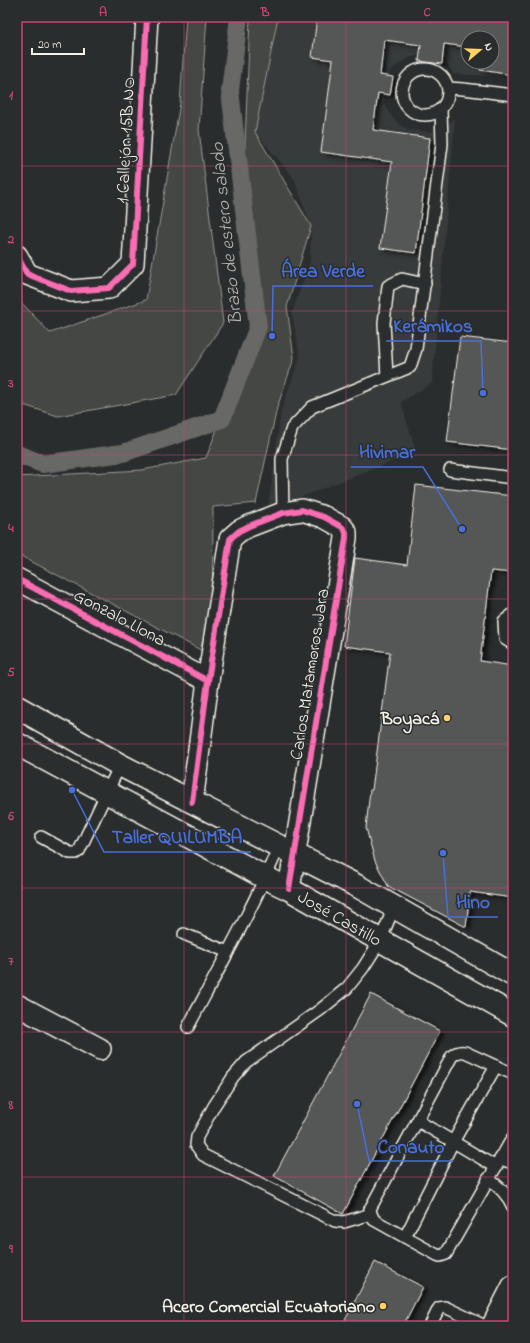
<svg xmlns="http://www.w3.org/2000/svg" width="530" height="1343" viewBox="0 0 530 1343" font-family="'Indie Flower',sans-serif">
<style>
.built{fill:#373a3a;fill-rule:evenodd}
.green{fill:#444645;stroke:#9c9c96}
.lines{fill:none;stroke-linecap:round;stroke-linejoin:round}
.canal{stroke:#676866;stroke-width:18}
.building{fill:#555756;stroke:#f4f1e8;filter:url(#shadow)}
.lane-casing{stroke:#f4f1e8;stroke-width:14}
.street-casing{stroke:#f4f1e8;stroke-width:24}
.secondary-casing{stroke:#f4f1e8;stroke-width:25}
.primary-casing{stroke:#f4f1e8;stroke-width:25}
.lane{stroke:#2a2d2e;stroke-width:11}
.street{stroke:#2a2d2e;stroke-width:21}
.secondary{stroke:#2a2d2e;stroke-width:22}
.primary{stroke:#2a2d2e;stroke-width:22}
.cycleway-casing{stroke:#2a2d2e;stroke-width:8}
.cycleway{stroke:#f96db3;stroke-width:6}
.grid{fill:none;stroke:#cc4377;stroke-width:1;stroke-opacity:0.55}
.poi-dot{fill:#ffd166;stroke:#2a2d2e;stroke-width:1.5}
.labels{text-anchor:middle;stroke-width:3;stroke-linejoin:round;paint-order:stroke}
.street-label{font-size:18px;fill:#f4f1e8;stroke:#2a2d2e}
.poi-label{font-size:18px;font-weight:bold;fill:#f4f1e8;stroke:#2a2d2e;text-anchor:end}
.water-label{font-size:19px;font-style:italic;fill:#b5b3ae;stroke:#2a2d2e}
.leader{fill:none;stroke:#486fdb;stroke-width:1.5}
.callout-dot{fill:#486fdb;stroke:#2a2d2e;stroke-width:1.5}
.callout-label{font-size:19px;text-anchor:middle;font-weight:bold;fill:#486fdb;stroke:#2a2d2e;stroke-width:3;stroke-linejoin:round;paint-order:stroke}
.neatline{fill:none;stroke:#cc4377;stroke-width:1.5}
.grid-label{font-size:13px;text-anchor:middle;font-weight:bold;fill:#cc4377}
</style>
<defs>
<filter id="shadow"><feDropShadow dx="4.5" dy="2.5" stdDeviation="2" flood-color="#0009"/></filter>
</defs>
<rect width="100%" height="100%" fill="#2a2d2e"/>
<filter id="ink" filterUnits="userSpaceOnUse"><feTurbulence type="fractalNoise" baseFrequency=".025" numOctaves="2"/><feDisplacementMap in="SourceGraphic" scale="8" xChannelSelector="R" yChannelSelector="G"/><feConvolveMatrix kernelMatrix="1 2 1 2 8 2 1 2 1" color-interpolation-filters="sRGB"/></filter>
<g filter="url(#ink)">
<!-- built -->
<path class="built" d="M 278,17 L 513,17 L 513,77 L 453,74 L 448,65 L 436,57 L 423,55 L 412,57 L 402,62 L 391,70 L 385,81 L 383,90 L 385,105 L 391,116 L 400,125 L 409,130 L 430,132 L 446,127 L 455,118 L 432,383 L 401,402 L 416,452 L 268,510 L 281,410 L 300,357 L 292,313 L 310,261 L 311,226 L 294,178 L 255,132 ZM 468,38 L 492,38 L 492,62 L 468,62 Z"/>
<!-- green -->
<g class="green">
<path d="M 186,17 L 207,17 L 199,130 L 223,323 L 176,395 L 58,416 L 17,403 L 17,298 L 50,333 L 146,300 L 180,103 Z"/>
<path d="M 250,17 L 278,17 L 255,132 L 311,226 L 287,307 L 294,358 L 277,408 L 256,503 L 213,507 L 212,656 L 17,554 L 17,477 L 142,470 L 206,458 L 261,314 L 243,194 Z"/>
</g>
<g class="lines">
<!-- canal -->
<path class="canal" d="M 17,454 L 43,464 L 123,453 L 222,419 L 258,327 L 230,91 L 239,17"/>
</g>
<!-- building -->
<g class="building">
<path d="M 317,17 L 513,17 L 513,75 L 480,70 L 482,62 L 492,62 L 492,38 L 468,38 L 468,47 L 444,44 L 442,64 L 419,61 L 421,45 L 384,40 L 380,75 L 393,77 L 390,95 L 378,93 L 373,130 L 430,138 L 416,253 L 380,248 L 392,162 L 321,152 L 333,60 L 312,57 Z"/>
<path d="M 460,337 L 513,343 L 513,450 L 447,442 Z"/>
<path d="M 416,485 L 513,496 L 513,573 L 491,571 L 480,661 L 513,666 L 513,898 L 470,892 L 466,927 L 388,886 L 375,861 L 366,828 L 370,790 L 372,790 L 390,652 L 344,646 L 355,558 L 407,565 Z"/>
<path d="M 371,994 L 440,1031 L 343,1214 L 274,1176 Z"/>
<path d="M 375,1262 L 423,1287 L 403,1326 L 342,1326 Z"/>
</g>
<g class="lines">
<!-- lane casing -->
<g class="lane-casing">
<g id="lane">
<circle cx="425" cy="92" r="23"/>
<path d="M 448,88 L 463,89 L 513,95"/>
<path d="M 387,376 L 384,323 L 388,286 L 402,279 L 425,284"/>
<path d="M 450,470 L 513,478"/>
<path d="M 283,513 L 282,459 L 292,428 L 312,407 L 410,367 L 416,349 L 442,144 L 441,109"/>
<path d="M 513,614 L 504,621 L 505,639 L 513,644"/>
<path d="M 41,837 L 70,853 L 76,853 L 79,851 L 120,765"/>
<path d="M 184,934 L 228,952"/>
<path d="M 188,1027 C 220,967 253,908 279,846"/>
<path d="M 513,1074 L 465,1052 C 460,1051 456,1052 452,1056 L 370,1209 L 371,1214 L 374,1220 L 437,1255 L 440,1256 L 446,1254 L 513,1137"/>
<path d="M 418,1121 L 496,1167"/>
<path d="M 500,1159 L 513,1163"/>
<path d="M 488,1179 C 499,1186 508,1195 513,1207"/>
<path d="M 371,1214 L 344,1222 L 335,1221 L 203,1155 L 196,1145 L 197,1137 L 214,1106 L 233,1077 L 246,1062 L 320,1010 L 347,988 L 363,968 L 380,941 L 394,907"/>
<path d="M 405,1237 L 453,1142 L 496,1066"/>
<path d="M 430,1326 L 439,1308 L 445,1307 L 485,1326"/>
</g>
</g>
<!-- street casing -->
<g class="street-casing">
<g id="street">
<path d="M 17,256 L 27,274 L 71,291 L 109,288 L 133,264 L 147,17"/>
<path d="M 17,579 L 208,681"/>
<path d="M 192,802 L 208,681 L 230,539 L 239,531 L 249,526 L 283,513 L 302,510 L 324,517 L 342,527 L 346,532 L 346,538 L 289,889"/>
<path d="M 17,1005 L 100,1049"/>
</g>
</g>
<!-- secondary casing -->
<g class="secondary-casing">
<g id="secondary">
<path d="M 17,707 L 120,765 L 359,887 L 513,975"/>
<path d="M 17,744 L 266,878 L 289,889 L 513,1015"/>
</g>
</g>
<!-- primary casing -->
<g class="primary-casing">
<path id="primary" d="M 493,1326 L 513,1287"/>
</g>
<!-- lane -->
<use href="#lane" class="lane"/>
<!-- street -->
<use href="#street" class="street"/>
<!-- secondary -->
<use href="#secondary" class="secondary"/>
<!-- primary -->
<use href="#primary" class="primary"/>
<!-- cycleway casing -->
<g class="cycleway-casing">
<g id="cycleway">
<path d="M 17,256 L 27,274 L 71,291 L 109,288 L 133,264 L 147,17"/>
<path d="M 17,579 L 208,681"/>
<path d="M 192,802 L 208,681 L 230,539 L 239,531 L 249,526 L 283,513 L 302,510 L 324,517 L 342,527 L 346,532 L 346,538 L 289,889"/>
</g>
</g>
<!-- cycleway -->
<use href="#cycleway" class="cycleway"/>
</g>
</g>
<!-- grid -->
<path class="grid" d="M 184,17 L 184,1326M 346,17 L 346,1326M 17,166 L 513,166M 17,311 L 513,311M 17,455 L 513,455M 17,599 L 513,599M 17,744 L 513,744M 17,888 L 513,888M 17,1032 L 513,1032M 17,1177 L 513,1177"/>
<!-- markers -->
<g class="poi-dot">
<circle cx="447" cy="718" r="4"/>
<circle cx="383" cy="1306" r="4"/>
</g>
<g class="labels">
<!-- street labels -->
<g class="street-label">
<text transform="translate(125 140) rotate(-87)" y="6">1 Callejón 15B NO</text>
<text transform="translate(120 617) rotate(28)" y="6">Gonzalo Llona</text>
<text transform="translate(309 674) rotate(-81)" y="6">Carlos Matamoros Jara</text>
<text transform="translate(340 918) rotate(30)" y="6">José Castillo</text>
</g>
<!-- poi labels -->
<g class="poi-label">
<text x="439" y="724">Boyacá</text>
<text x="375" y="1312">Acero Comercial Ecuatoriano</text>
</g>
<!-- water labels -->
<g class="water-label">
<text transform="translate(225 234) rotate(-96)" y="7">Brazo de estero salado</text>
</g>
</g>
<!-- callouts -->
<path class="leader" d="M272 336L273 286H373M483 393L481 341H386M462 529L423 467H351M72 790L104 852H251M443 853L448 917H498M357 1104L369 1161H452"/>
<g class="callout-dot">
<circle cx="272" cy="336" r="4"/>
<circle cx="483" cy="393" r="4"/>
<circle cx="462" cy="529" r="4"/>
<circle cx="72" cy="790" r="4"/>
<circle cx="443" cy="853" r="4"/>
<circle cx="357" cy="1104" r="4"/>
</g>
<g class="callout-label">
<text x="323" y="277">Área Verde</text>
<text x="433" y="332">Kerámikos</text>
<text x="387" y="458">Hivimar</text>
<text x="177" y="843">Taller QUILUMBA</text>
<text x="473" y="908">Hino</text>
<text x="411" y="1153">Conauto</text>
</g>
<!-- margin -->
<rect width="530" height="1343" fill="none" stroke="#2a2d2e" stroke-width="44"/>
<!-- north arrow -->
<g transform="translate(480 50) rotate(71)"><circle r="19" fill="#2a2d2e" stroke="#7b7b78"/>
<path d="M0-3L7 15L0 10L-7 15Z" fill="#ffd166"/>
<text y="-6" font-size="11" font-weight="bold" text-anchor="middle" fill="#f4f1e8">N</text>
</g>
<!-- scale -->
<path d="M32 48v6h52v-6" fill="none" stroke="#f4f1e8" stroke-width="2"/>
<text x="38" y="48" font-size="12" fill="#f4f1e8" stroke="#2a2d2e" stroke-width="3" paint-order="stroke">20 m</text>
<rect x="22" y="22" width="486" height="1299" class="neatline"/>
<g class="grid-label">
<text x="103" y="16">A</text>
<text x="265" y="16">B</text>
<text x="427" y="16">C</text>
<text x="11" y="99">1</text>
<text x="11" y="243">2</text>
<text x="11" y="387">3</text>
<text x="11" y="532">4</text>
<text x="11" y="676">5</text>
<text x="11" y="820">6</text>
<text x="11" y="965">7</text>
<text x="11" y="1109">8</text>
<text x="11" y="1253">9</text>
</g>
</svg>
